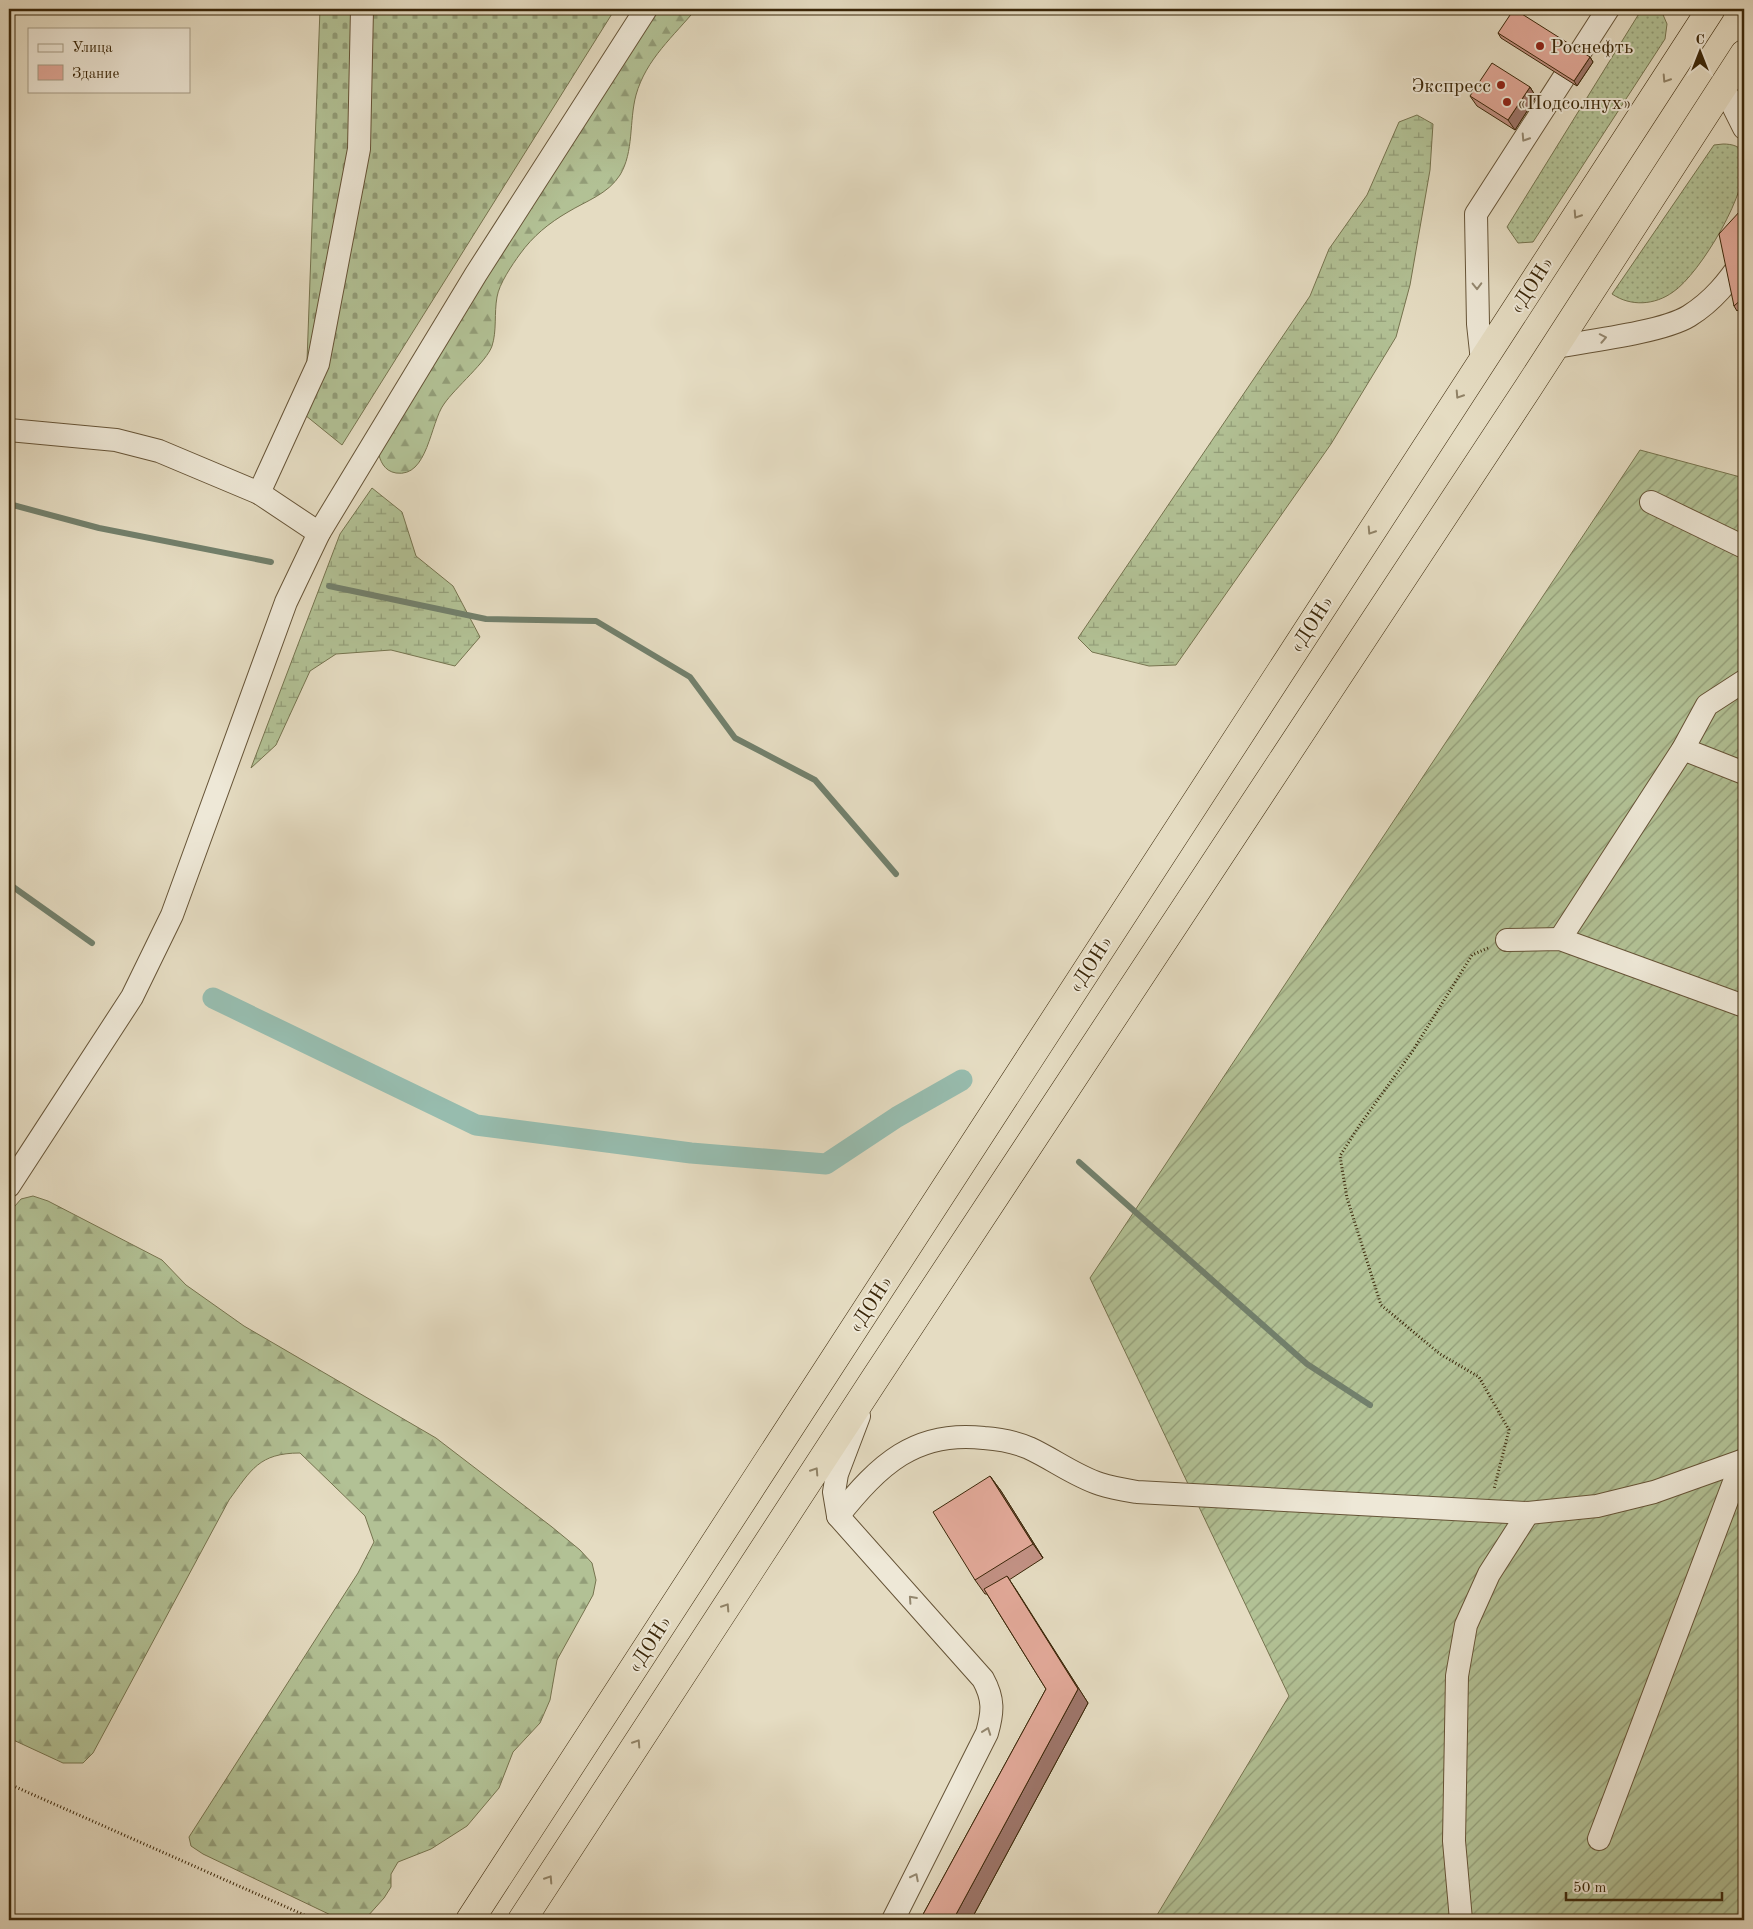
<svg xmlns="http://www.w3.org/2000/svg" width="1753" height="1929" viewBox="0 0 1753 1929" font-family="'Old Standard TT',serif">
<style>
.grass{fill:url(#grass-dots);stroke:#76744f}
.forest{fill:url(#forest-firs);stroke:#76744f}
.wetland{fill:url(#wetland-marsh);stroke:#76744f}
.cemetery{fill:url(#cemetery-stones);stroke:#76744f}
.garden{fill:url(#garden-furrows);stroke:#76744f}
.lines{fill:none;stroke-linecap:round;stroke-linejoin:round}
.stream{stroke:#72806c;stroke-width:6}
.canal{stroke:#97bcae;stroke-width:21}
.minor-casing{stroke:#665437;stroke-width:24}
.highway-casing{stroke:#3b2709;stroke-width:29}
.path{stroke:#3b2709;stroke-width:3;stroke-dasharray:1 2.5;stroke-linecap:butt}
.minor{stroke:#eee8d7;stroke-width:22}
.highway{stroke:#e5dcc2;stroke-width:28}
.wall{fill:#c29184;stroke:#3b2709}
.shaded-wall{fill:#9e766b;stroke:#3b2709}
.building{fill:#e2a999;stroke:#3b2709}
.oneway{stroke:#908266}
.oneway2{stroke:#948870}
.poi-dot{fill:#8f2418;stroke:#eee8d7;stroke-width:2}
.labels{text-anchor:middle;stroke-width:4;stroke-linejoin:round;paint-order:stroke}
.poi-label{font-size:20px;fill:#3b2709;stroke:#eee8d7;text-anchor:start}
.street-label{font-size:20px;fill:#3b2709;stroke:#eee8d7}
</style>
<defs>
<pattern id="grass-dots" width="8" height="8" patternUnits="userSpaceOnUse" patternTransform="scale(1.25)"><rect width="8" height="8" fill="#b2c195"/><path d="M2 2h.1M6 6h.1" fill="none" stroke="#929d78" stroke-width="1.8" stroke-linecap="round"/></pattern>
<pattern id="forest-firs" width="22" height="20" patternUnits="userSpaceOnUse" patternTransform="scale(1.25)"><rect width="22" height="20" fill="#b2c195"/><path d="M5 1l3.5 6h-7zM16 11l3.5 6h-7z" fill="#929d78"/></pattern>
<pattern id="wetland-marsh" width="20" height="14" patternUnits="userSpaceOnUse" patternTransform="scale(1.25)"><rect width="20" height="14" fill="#b2c195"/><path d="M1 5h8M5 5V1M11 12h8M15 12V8" fill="none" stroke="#929d78"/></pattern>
<pattern id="cemetery-stones" width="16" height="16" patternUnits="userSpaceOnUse" patternTransform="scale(1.25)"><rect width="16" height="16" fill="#b2c195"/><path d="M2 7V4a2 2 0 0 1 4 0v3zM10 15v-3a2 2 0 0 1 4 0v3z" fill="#929d78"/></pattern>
<pattern id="garden-furrows" width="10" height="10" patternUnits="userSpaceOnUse" patternTransform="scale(1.25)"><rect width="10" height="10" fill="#b2c195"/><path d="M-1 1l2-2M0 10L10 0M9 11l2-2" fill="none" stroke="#929d78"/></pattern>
</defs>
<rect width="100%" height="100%" fill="#e5dcc2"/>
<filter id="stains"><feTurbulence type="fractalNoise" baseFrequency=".004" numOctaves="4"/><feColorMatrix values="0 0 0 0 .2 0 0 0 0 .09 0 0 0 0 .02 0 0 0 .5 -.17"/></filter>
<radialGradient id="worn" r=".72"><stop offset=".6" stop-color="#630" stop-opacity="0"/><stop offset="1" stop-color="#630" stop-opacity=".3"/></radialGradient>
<!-- grass -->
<g class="grass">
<path d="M 1646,9 L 1661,10 L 1667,24 L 1665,39 L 1533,242 L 1518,243 L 1507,227 L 1640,12 Z"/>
<path d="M 1723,144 C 1732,144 1742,146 1744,156 C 1751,189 1700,274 1673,292 C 1655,305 1631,307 1612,294 L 1714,145 Z"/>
</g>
<!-- forest -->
<g class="forest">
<path d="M 655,9 L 696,9 C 674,36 646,59 636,95 C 629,121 634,152 620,175 C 608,194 586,201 568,212 C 549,223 533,236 520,254 C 512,265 499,284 497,297 C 494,313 497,331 492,346 C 487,361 455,388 444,404 C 430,423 428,478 396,473 C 384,471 380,461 378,451 Z"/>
<path d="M 33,1196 L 48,1201 L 162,1260 L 186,1285 L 244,1326 L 436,1438 L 552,1527 L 580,1550 L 592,1563 L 596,1580 L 593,1595 L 557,1660 L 550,1700 L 540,1723 L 513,1752 L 499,1788 L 467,1826 L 431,1849 L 398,1862 L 391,1874 L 391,1887 L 384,1898 L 367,1917 L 356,1920 L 337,1918 L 203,1854 L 191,1846 L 189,1837 L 358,1573 L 374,1542 L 365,1516 L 300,1453 C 259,1453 251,1470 229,1500 L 93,1753 L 83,1763 L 63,1763 L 9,1738 L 9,1213 L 21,1199 Z"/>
</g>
<!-- wetland -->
<g class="wetland">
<path d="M 1417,115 L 1433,124 L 1430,170 L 1410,285 L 1396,337 L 1331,444 L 1176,665 L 1149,666 L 1092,652 L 1078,638 L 1310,296 L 1329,249 L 1367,195 L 1399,122 Z"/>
<path d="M 372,488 L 402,512 L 416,556 L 453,586 L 480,637 L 455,666 L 391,650 L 336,654 L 310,671 L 276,745 L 251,768 L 340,534 Z"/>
</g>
<!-- cemetery -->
<path class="cemetery" d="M 320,9 L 615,9 L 342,445 L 305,415 Z"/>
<!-- garden -->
<path class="garden" d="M 1640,450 L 1744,478 L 1744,1920 L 1154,1920 L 1289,1696 L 1090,1278 Z"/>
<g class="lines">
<!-- stream -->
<g class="stream">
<path d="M 9,504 L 99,528 L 271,562"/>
<path d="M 329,586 L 486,619 L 596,621 L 690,677 L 735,738 L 815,780 L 896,874"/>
<path d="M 9,884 L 92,943"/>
<path d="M 1079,1162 L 1307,1364 L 1370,1405"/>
</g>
<!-- canal -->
<path class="canal" d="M 213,998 L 476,1125 L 691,1153 L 826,1164 L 897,1117 L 962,1080"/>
<!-- minor casing -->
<g class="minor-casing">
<g id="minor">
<path d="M 1723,86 L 1744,128"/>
<path d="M 1555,347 C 1589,341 1663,332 1689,316 C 1713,301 1729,281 1744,258"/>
<path d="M 1482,361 L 1478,324 L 1476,214 L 1608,9"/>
<path d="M 9,430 L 116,440 L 159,451 L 259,493 L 319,533"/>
<path d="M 259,493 L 318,364 L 359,149 L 362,9"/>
<path d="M 1651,502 L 1744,547"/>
<path d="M 1683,749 L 1744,773"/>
<path d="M 1560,939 L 1683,749 L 1707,705 L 1744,681"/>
<path d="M 1507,940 L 1560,939 L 1744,1006"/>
<path d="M 9,1186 L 132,997 L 172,915 L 286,602 L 319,533 L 476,274 L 646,9"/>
<path d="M 859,1416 L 837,1474 L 834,1492 L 838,1516 L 983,1679 C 994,1699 993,1712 987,1733 L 893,1920"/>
<path d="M 838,1516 C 879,1465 915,1430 984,1438 C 999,1439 1015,1442 1029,1448 C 1053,1459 1075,1476 1100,1484 C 1112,1488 1125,1490 1137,1492 L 1528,1513 L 1597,1506 L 1654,1492 L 1744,1460"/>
<path d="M 1599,1839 L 1742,1461"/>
<path d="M 1461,1920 L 1454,1841 L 1457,1676 L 1466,1625 L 1489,1574 L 1528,1513"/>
</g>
</g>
<!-- highway casing -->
<g class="highway-casing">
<g id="highway">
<path d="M 470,1920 L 1711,9"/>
<path d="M 522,1920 L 874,1380 L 1528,388 L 1744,54"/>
</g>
</g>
<!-- path -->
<g class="path">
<path d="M 1488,948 L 1472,955 L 1412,1052 L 1359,1126 L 1340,1156 L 1347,1198 L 1381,1305 L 1440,1354 L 1479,1377 L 1509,1430 L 1494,1489"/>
<path d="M 9,1784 L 311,1918"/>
</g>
<!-- minor -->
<use href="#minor" class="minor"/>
<!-- highway -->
<use href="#highway" class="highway"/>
</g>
<!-- wall -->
<g class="wall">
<path d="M 1498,33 L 1590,57 L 1593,62 L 1577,86 L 1501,38 Z"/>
<path d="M 1530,87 L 1536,97 L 1515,130 L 1477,106 L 1470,96 Z"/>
<path d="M 1744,214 L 1744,305 L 1737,311 L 1734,306 Z"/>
<path d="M 990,1476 L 1001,1491 L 1043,1558 L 1009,1580 L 1088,1703 L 971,1920 L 920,1920 L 1046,1689 L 987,1594 L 985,1594 L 975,1580 Z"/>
</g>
<!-- shaded-wall -->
<g class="shaded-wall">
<path d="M 1590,57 L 1593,62 L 1577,86 L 1574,81 Z"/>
<path d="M 1530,87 L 1536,97 L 1515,130 L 1508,120 Z"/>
<path d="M 1741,210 L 1744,214 L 1744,224 Z"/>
<path d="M 990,1476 L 1001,1491 L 1043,1558 L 1033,1544 Z"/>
<path d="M 1007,1576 L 1017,1591 L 1088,1703 L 971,1920 L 953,1920 L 1078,1689 Z"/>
</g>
<!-- building -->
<g class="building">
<path d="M 1514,9 L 1590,57 L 1574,81 L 1498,33 Z"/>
<path d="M 1492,63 L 1530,87 L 1508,120 L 1470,96 Z"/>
<path d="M 1741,210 L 1744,224 L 1744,297 L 1734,306 L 1719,234 Z"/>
<path d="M 990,1476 L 1033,1544 L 975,1580 L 933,1512 Z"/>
<path d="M 1007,1576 L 1078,1689 L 953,1920 L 920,1920 L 1046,1689 L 984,1589 Z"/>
</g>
<!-- one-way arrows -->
<defs><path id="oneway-chevron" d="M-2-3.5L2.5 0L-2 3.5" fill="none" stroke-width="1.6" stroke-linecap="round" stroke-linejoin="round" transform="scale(1.25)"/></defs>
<g class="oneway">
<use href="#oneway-chevron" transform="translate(1666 79) rotate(123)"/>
<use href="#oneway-chevron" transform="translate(1577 215) rotate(123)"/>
<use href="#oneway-chevron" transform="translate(1459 395) rotate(123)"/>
<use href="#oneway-chevron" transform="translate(1371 531) rotate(123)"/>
<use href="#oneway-chevron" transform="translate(815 1471) rotate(-57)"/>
<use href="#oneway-chevron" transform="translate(726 1607) rotate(-57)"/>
<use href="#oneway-chevron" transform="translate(637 1743) rotate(-57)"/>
<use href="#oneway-chevron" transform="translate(549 1879) rotate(-57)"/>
</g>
<g class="oneway2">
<use href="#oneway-chevron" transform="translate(1525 138) rotate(123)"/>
<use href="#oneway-chevron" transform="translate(1477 286) rotate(89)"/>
<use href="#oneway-chevron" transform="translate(1603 338) rotate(-11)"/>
<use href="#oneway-chevron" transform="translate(912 1599) rotate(-132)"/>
<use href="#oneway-chevron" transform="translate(987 1731) rotate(-70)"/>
<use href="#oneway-chevron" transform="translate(915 1877) rotate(-63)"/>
</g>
<!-- markers -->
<g class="poi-dot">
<circle cx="1540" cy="46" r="5"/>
<circle cx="1501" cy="85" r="5"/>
<circle cx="1507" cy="102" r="5"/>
</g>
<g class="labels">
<!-- poi labels -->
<g class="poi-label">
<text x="1550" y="53">Роснефть</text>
<text x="1491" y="92" text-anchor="end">Экспресс</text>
<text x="1517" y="109">«Подсолнух»</text>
</g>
<!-- street labels -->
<g class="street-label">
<text transform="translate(1531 285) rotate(-57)" y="7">«ДОН»</text>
<text transform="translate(1311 624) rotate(-57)" y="7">«ДОН»</text>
<text transform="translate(1090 964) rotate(-57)" y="7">«ДОН»</text>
<text transform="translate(870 1304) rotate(-57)" y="7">«ДОН»</text>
<text transform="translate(649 1644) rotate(-57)" y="7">«ДОН»</text>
</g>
</g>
<!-- margin -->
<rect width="1753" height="1929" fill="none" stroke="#e5dcc2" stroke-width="30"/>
<rect x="10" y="10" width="1733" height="1909" fill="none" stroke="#3b2709" stroke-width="2.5"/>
<rect x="15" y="15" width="1723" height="1899" fill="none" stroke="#3b2709"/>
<!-- legend -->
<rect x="28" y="28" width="162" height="65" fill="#eee8d7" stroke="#a69b85"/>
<rect x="38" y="44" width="25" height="8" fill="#eee8d7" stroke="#a69b85"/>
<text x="72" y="52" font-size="15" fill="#3b2709">Улица</text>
<rect x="38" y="65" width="25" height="15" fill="#e2a999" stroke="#a69b85"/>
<text x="72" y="78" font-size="15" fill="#3b2709">Здание</text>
<!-- north arrow -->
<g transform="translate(1700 52)" stroke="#eee8d7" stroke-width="4" paint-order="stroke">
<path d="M0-4L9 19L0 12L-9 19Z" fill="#3b2709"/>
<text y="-8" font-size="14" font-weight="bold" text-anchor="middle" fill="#3b2709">С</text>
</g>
<!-- scale -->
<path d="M1566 1892v8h156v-8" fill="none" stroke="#3b2709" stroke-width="2.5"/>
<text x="1573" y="1892" font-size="15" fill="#3b2709" stroke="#eee8d7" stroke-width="4" paint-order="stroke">50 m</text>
<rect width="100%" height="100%" filter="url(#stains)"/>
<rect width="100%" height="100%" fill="url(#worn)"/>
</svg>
